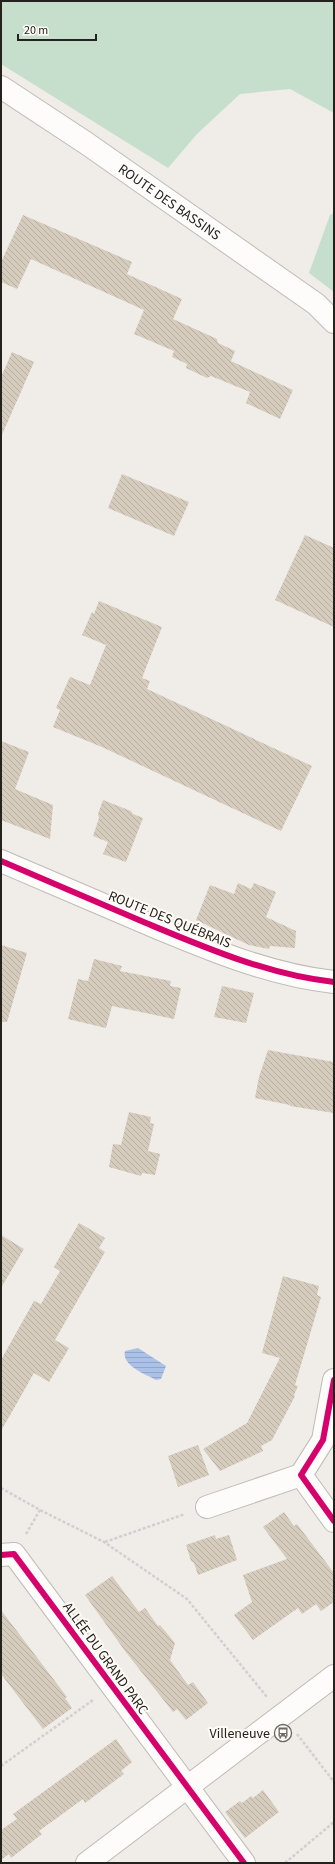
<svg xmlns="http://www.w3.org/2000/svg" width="335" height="1864" viewBox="0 0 335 1864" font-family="'Source Sans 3',sans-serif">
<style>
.green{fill:#c6dfcc}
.water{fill:url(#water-rules)}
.building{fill:url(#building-back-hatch)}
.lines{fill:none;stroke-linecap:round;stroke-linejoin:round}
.minor-casing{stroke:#bfbcb8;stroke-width:24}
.tertiary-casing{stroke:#bfbcb8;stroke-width:24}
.secondary-casing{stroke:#bfbcb8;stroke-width:24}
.path{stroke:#d1d0ce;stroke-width:2.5;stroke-dasharray:3 2;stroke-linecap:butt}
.minor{stroke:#fdfcfb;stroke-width:22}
.tertiary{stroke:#fdfcfb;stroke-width:22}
.secondary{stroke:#fdfcfb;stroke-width:22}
.cycleway-casing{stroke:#fefbf7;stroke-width:8}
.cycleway{stroke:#d6006c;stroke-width:6}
.labels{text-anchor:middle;stroke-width:4;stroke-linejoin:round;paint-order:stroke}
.street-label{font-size:14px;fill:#25221e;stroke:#fefbf7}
.poi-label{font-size:14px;fill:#25221e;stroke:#fefbf7;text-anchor:end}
</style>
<defs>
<pattern id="water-rules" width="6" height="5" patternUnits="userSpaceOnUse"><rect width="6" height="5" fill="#abc1e8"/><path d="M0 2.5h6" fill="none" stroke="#93a6c7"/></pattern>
<pattern id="building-back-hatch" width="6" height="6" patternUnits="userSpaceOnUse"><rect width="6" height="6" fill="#d6ccbe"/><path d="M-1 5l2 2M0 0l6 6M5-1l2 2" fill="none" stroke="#b8afa3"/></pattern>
</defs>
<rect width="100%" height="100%" fill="#f0ece7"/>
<!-- green -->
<g class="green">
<path d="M 1,1 L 334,1 L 334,113 L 290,89 L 240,94 L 197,134 L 168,168 L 1,64 Z"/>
<path d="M 334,213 L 334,292 L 309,273 L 330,215 Z"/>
</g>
<!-- water -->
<path class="water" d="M 138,1348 L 166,1366 L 161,1379 L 156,1380 C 145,1374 121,1365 125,1351 Z"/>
<!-- building -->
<g class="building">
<path d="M 23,215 L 132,262 L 127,274 L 182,299 L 173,319 L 217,339 L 218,343 L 235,351 L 231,361 L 293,390 L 280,419 L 246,403 L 250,392 L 211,376 L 207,378 L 186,368 L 187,364 L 172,357 L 174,351 L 134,334 L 144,310 L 31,259 L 17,289 L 1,282 L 1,262 Z"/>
<path d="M 12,352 L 34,362 L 1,437 L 1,377 Z"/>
<path d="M 122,474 L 189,502 L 174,536 L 108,508 Z"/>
<path d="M 305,535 L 334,548 L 334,627 L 275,600 Z"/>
<path d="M 99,601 L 162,627 L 142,678 L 150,681 L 147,689 L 312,766 L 281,831 L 102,747 L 53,727 L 60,710 L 56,708 L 70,677 L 90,685 L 106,645 L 82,635 L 92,612 L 94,614 Z"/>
<path d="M 1,741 L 29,752 L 15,789 L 53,805 L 50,839 L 1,820 Z"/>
<path d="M 103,800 L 131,811 L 133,814 L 143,818 L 126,862 L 103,854 L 108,842 L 93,836 L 99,818 L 98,814 Z"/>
<path d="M 238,883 L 251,889 L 254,883 L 276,892 L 266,917 L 296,931 L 295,948 L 270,946 L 269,949 L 249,945 L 196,920 L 210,885 L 234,894 Z"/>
<path d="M 1,945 L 27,953 L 7,1022 L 1,1022 Z"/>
<path d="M 94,959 L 122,966 L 120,971 L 171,981 L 170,986 L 181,988 L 174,1019 L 112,1006 L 106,1028 L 68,1019 L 78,979 L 88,981 Z"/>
<path d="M 222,986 L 254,993 L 246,1023 L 214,1017 Z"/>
<path d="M 268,1050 L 334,1062 L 334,1113 L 290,1106 L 290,1105 L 255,1098 L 259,1077 Z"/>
<path d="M 129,1112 L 151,1117 L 150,1123 L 154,1124 L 148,1151 L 160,1154 L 155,1175 L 142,1173 L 141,1176 L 109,1167 L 113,1144 L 121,1145 Z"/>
<path d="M 79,1223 L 105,1238 L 99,1248 L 105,1252 L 55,1340 L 69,1348 L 49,1382 L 34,1373 L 1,1431 L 1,1360 L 34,1301 L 41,1304 L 60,1271 L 54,1267 Z"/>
<path d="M 1,1235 L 24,1249 L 1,1288 Z"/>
<path d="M 283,1276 L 319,1286 L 317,1295 L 321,1297 L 295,1385 L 298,1386 L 294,1395 L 295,1396 L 272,1440 L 261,1446 L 263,1451 L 220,1471 L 203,1449 L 247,1423 L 280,1358 L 262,1353 Z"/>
<path d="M 198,1445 L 209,1475 L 178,1487 L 168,1456 Z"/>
<path d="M 284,1512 L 294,1526 L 297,1524 L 334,1573 L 334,1602 L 321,1611 L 316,1604 L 302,1614 L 298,1608 L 253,1640 L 234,1615 L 252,1602 L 243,1575 L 287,1559 L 263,1527 Z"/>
<path d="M 215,1535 L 216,1539 L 229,1535 L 237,1560 L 198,1575 L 194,1563 L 191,1561 L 186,1545 Z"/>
<path d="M 112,1576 L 139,1612 L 145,1608 L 158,1626 L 160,1625 L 175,1643 L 170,1660 L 188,1685 L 193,1682 L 208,1703 L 186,1720 L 177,1709 L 173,1712 L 125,1651 L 85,1595 Z"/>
<path d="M 1,1610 L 67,1697 L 65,1698 L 72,1708 L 43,1729 L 1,1674 Z"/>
<path d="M 116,1739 L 132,1762 L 121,1771 L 124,1774 L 85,1803 L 83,1799 L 39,1831 L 42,1834 L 11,1858 L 9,1854 L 1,1860 L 1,1830 L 17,1819 L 13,1814 Z"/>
<path d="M 263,1790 L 279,1812 L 245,1838 L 225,1812 L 240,1801 L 242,1803 L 251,1796 L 253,1798 Z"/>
</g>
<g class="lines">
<!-- minor casing -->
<g class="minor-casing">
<g id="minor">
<path d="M 1,861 C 49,882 98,902 146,923 C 206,948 269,975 334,982"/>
<path d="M 334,1380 L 323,1440 L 301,1475 L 334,1521"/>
<path d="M 207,1507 L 301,1475"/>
<path d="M 1,1555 L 14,1554 L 244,1863"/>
</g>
</g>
<!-- tertiary casing -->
<g class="tertiary-casing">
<path id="tertiary" d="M 87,1863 L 334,1676"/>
</g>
<!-- secondary casing -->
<g class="secondary-casing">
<g id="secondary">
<path id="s1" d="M 1,87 L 86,143 L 316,304 L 334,322"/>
</g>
</g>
<!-- path -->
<g class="path">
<path d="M 1,1488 L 40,1510 L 104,1542 L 187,1599 L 267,1697"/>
<path d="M 26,1534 L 40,1510"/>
<path d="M 105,1542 L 185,1514"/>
<path d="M 297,1734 L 334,1782"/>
<path d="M 1,1766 L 93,1700"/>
<path d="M 285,1863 L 334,1822"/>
</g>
<!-- minor -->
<use href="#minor" class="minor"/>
<!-- tertiary -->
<use href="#tertiary" class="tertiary"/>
<!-- secondary -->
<use href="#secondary" class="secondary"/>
<!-- cycleway casing -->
<g class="cycleway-casing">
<g id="cycleway">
<path d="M 1,861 C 49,882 98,902 146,923 C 206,948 269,975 334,982"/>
<path d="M 334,1380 L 323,1440 L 301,1475 L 334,1521"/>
<path d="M 1,1555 L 14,1554 L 244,1863"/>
</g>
</g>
<!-- cycleway -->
<use href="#cycleway" class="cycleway"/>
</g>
<!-- icons -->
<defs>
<g id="bus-ring" transform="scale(0.9)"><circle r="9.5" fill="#fefbf7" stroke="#6c6964" stroke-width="1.5"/><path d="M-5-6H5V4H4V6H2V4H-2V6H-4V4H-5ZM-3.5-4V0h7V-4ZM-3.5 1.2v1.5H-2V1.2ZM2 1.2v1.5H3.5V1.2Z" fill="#6c6964"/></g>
</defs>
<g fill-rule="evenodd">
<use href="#bus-ring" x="283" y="1733"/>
</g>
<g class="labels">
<!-- street labels -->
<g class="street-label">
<text dy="5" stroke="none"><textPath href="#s1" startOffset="204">ROUTE DES BASSINS</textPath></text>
<text transform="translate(170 919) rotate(22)" y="5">ROUTE DES QUÉBRAIS</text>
<text transform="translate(106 1658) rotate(54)" y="5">ALLÉE DU GRAND PARC</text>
</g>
<!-- poi labels -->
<g class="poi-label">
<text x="270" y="1738">Villeneuve</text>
</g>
</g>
<!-- border -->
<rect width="335" height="1864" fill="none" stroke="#25221e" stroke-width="4"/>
<!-- scale -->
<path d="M18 34v6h78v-6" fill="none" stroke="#25221e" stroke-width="2"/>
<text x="24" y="34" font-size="12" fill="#25221e" stroke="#fefbf7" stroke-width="3" paint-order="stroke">20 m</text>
</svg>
